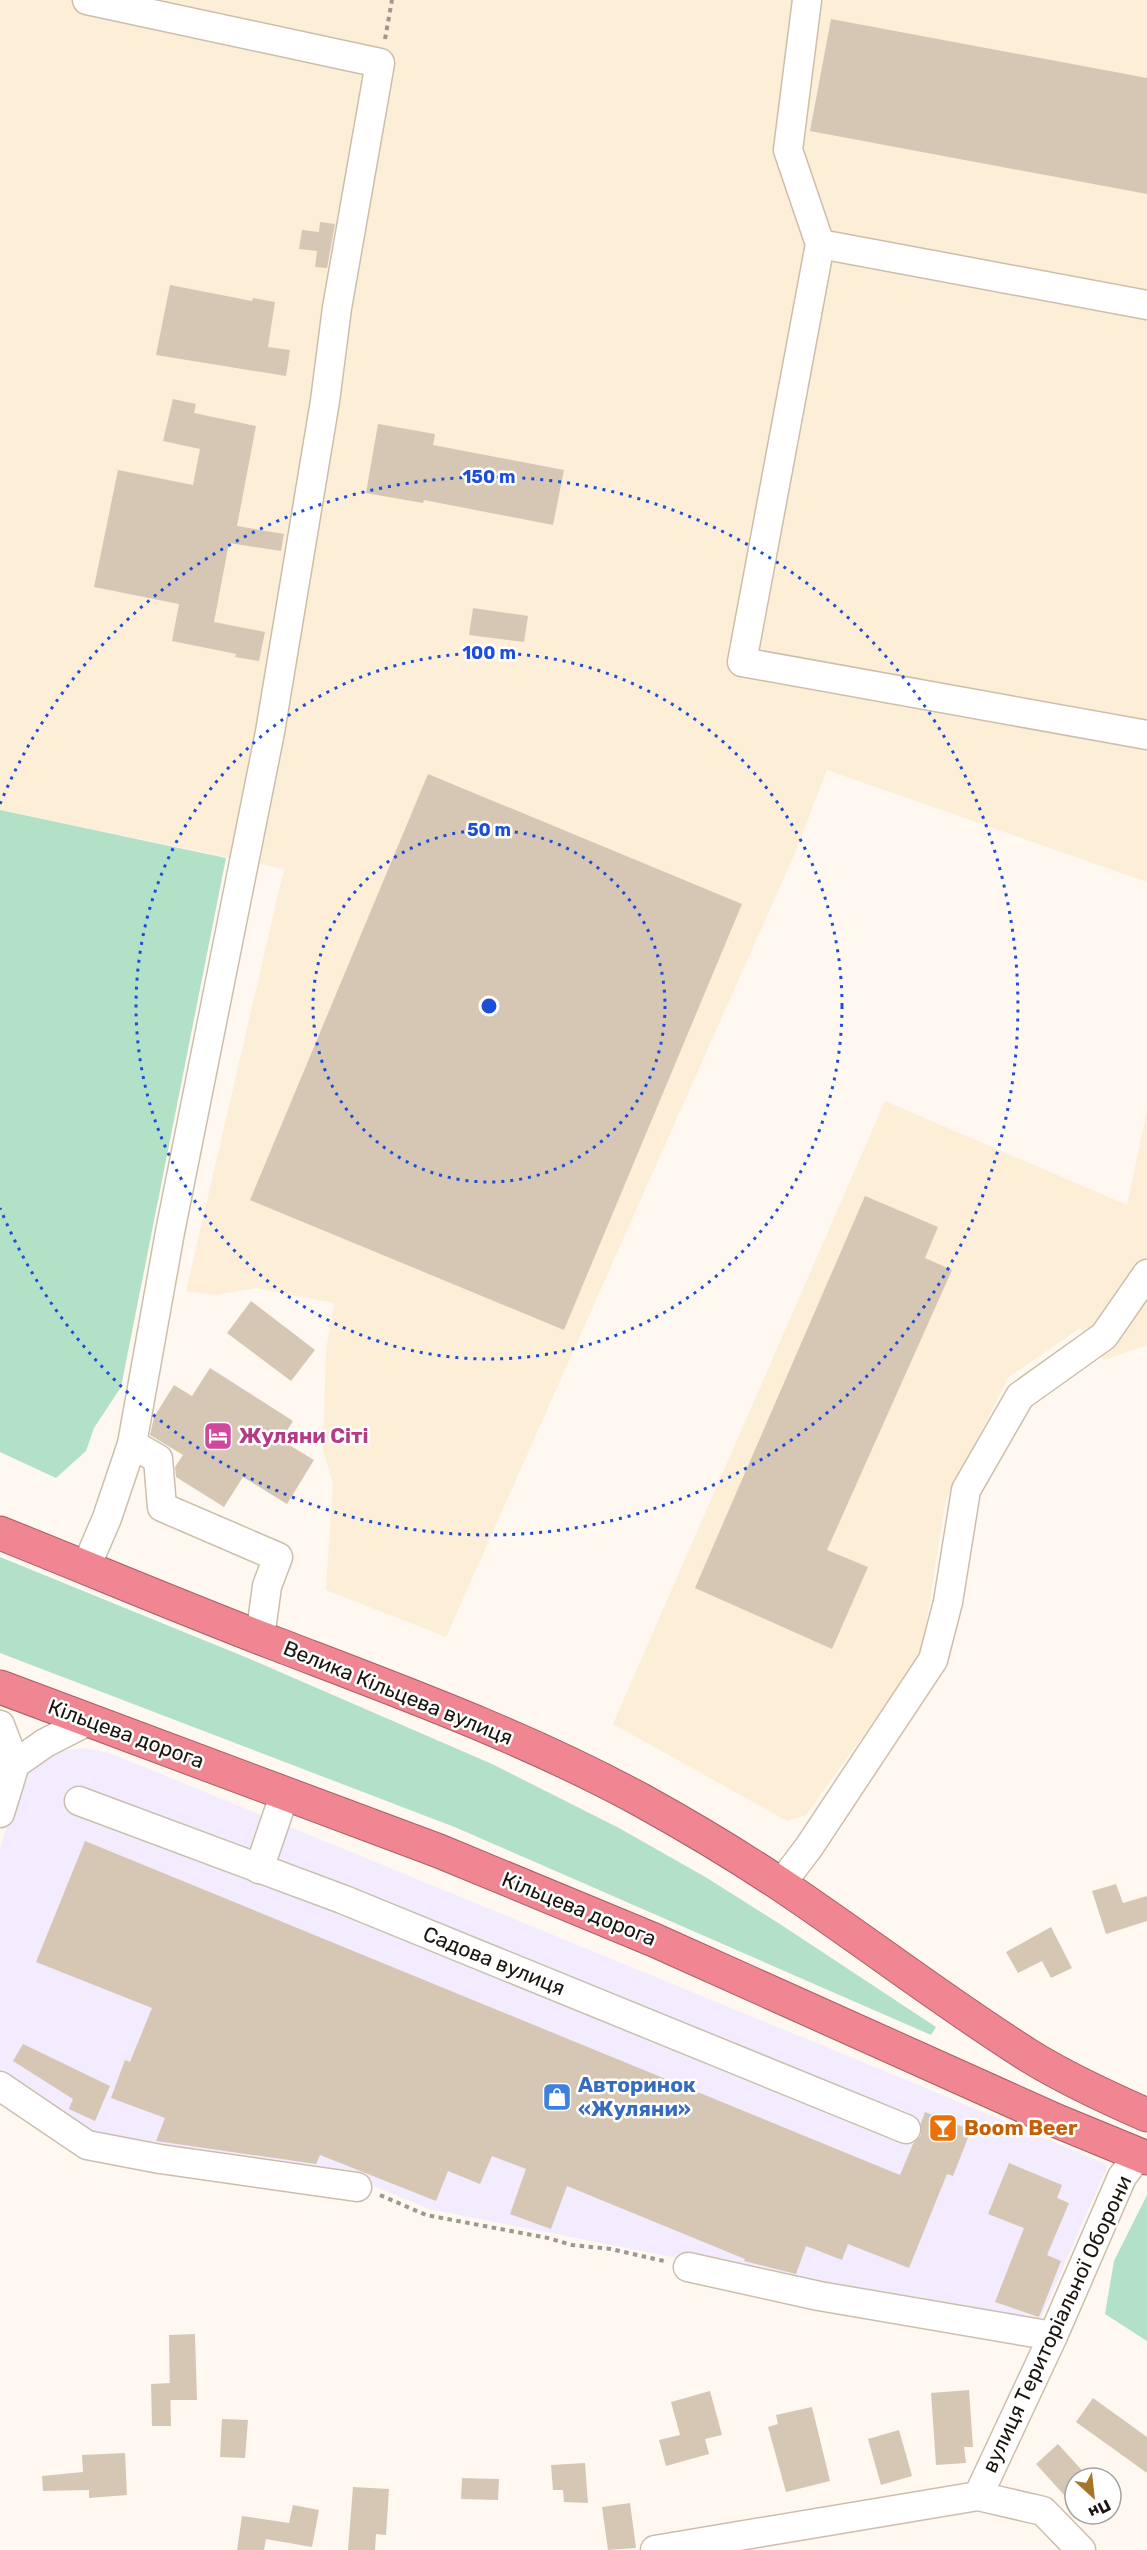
<svg xmlns="http://www.w3.org/2000/svg" width="1147" height="2550" viewBox="0 0 1147 2550" font-family="Rubik,sans-serif">
<style>
.commercial{fill:#f2ecfe}
.built{fill:#fdeed8}
.green{fill:#b2e1c7}
.building{fill:#d5c7b4}
.lines{fill:none;stroke-linecap:round;stroke-linejoin:round}
.minor-casing{stroke:#ccbeab;stroke-width:31}
.highway-casing{stroke:#a65e64;stroke-width:35}
.path{stroke:#9d978f;stroke-width:4;stroke-dasharray:4.5 4.5;stroke-linecap:butt}
.minor{stroke:#fff;stroke-width:28}
.highway{stroke:#f18693;stroke-width:33}
.ring{fill:none;stroke:#1d4ed8;stroke-width:3;stroke-dasharray:3 6}
.labels{text-anchor:middle;stroke-width:5;stroke-linejoin:round;paint-order:stroke}
.hotel-label{font-size:21px;font-weight:bold;fill:#b23c85;stroke:#fff;text-anchor:start}
.street-label{font-size:21px;fill:#1a150e;stroke:#fff}
.shop-label{font-size:21px;font-weight:bold;fill:#366cbe;stroke:#fff;text-anchor:start}
.food-label{font-size:21px;font-weight:bold;fill:#c56008;stroke:#fff;text-anchor:start}
.centre{fill:#1d4ed8;stroke:#fff;stroke-width:3}
.ring-label{font-size:18px;text-anchor:middle;font-weight:bold;fill:#1d4ed8;stroke:#fff;stroke-width:5;stroke-linejoin:round;paint-order:stroke}
</style>
<rect width="100%" height="100%" fill="#fef8f0"/>
<!-- commercial -->
<path class="commercial" d="M 82,1748 L 110,1753 L 921,2086 L 1108,2165 L 1039,2322 L 839,2290 L 429,2209 L 369,2184 L 88,2135 L 0,2078 L 0,1851 L 3,1838 L 19,1788 L 32,1769 L 50,1753 Z"/>
<!-- built -->
<g class="built">
<path d="M 0,0 L 1147,0 L 1147,882 L 827,770 L 795,853 L 446,1637 L 326,1590 L 333,1484 L 323,1450 L 326,1350 L 334,1303 L 256,1288 L 215,1295 L 186,1291 L 284,869 L 0,810 Z"/>
<path d="M 885,1101 L 1127,1205 L 1147,1111 L 1147,1345 L 1104,1360 L 1080,1328 L 1009,1377 L 946,1499 L 921,1655 L 806,1815 L 787,1821 L 613,1724 Z"/>
</g>
<!-- green -->
<g class="green">
<path d="M 0,810 L 226,858 L 121,1387 L 94,1428 L 86,1451 L 56,1478 L 0,1452 Z"/>
<path d="M 0,1557 L 250,1659 L 492,1764 L 619,1828 L 707,1878 L 783,1926 L 936,2027 L 931,2035 L 457,1828 L 0,1653 Z"/>
<path d="M 1147,2195 L 1147,2341 L 1105,2314 L 1114,2261 Z"/>
</g>
<!-- building -->
<g class="building">
<path d="M 831,19 L 1147,78 L 1147,194 L 810,131 Z"/>
<path d="M 320,222 L 335,224 L 327,268 L 315,267 L 317,251 L 299,249 L 302,230 L 319,232 Z"/>
<path d="M 170,285 L 252,301 L 253,298 L 275,302 L 268,347 L 290,350 L 286,376 L 156,355 Z"/>
<path d="M 173,399 L 196,404 L 194,413 L 256,426 L 237,526 L 284,534 L 281,551 L 229,543 L 214,622 L 265,632 L 259,661 L 235,657 L 236,654 L 172,641 L 179,604 L 94,587 L 118,470 L 193,485 L 200,449 L 163,441 Z"/>
<path d="M 378,424 L 435,434 L 433,445 L 564,470 L 553,525 L 424,500 L 423,503 L 366,493 Z"/>
<path d="M 473,608 L 528,616 L 524,642 L 469,635 Z"/>
<path d="M 428,774 L 742,904 L 564,1330 L 250,1200 Z"/>
<path d="M 865,1196 L 938,1227 L 925,1258 L 952,1270 L 827,1550 L 868,1567 L 832,1649 L 695,1588 Z"/>
<path d="M 251,1301 L 315,1350 L 291,1381 L 227,1333 Z"/>
<path d="M 210,1368 L 293,1421 L 281,1440 L 314,1460 L 287,1504 L 243,1477 L 224,1507 L 176,1477 L 175,1467 L 183,1455 L 150,1435 L 154,1417 L 174,1385 L 192,1396 Z"/>
<path d="M 85,1841 L 900,2175 L 913,2144 L 921,2135 L 921,2123 L 925,2112 L 971,2130 L 953,2176 L 947,2174 L 909,2268 L 848,2244 L 842,2260 L 806,2246 L 796,2274 L 744,2261 L 745,2259 L 567,2186 L 551,2229 L 510,2214 L 526,2169 L 492,2156 L 480,2184 L 448,2171 L 436,2201 L 320,2155 L 316,2164 L 156,2141 L 165,2118 L 111,2098 L 125,2060 L 130,2062 L 152,2008 L 36,1962 Z"/>
<path d="M 1116,1884 L 1123,1903 L 1147,1896 L 1147,1921 L 1106,1934 L 1092,1891 Z"/>
<path d="M 1051,1927 L 1072,1968 L 1051,1978 L 1042,1961 L 1018,1973 L 1006,1952 Z"/>
<path d="M 23,2044 L 110,2086 L 95,2121 L 69,2109 L 73,2099 L 13,2061 Z"/>
<path d="M 1009,2163 L 1062,2185 L 1057,2198 L 1069,2203 L 1047,2255 L 1061,2261 L 1039,2317 L 995,2302 L 1024,2228 L 988,2214 Z"/>
<path d="M 195,2334 L 197,2400 L 170,2400 L 169,2335 Z"/>
<path d="M 170,2383 L 171,2426 L 152,2426 L 151,2384 Z"/>
<path d="M 969,2390 L 973,2447 L 964,2447 L 966,2463 L 936,2465 L 931,2393 Z"/>
<path d="M 710,2391 L 722,2435 L 705,2439 L 709,2454 L 666,2466 L 659,2440 L 680,2435 L 671,2402 Z"/>
<path d="M 1093,2398 L 1147,2437 L 1147,2473 L 1076,2422 Z"/>
<path d="M 812,2407 L 830,2481 L 786,2492 L 768,2427 L 778,2424 L 776,2415 Z"/>
<path d="M 222,2419 L 248,2420 L 245,2458 L 220,2457 Z"/>
<path d="M 899,2430 L 912,2476 L 881,2485 L 868,2439 Z"/>
<path d="M 1058,2444 L 1089,2478 L 1075,2478 L 1075,2507 L 1036,2464 Z"/>
<path d="M 125,2453 L 127,2495 L 89,2498 L 89,2490 L 43,2491 L 42,2476 L 83,2472 L 82,2455 Z"/>
<path d="M 585,2463 L 588,2503 L 564,2502 L 563,2490 L 553,2490 L 551,2465 Z"/>
<path d="M 462,2478 L 499,2479 L 498,2500 L 461,2499 Z"/>
<path d="M 353,2487 L 389,2489 L 386,2535 L 376,2534 L 375,2550 L 348,2550 Z"/>
<path d="M 630,2503 L 636,2548 L 608,2550 L 602,2507 Z"/>
<path d="M 293,2505 L 319,2510 L 312,2547 L 266,2539 L 264,2550 L 237,2550 L 242,2516 L 289,2523 Z"/>
</g>
<g class="lines">
<!-- minor casing -->
<g class="minor-casing">
<g id="minor">
<path d="M 807,0 L 788,150 L 820,244 L 742,662 L 1147,735"/>
<path d="M 820,244 L 1147,305"/>
<path d="M 132,1444 L 158,1459 L 162,1507 L 278,1557 L 267,1586 L 260,1638"/>
<path d="M 86,1567 L 107,1518 L 132,1444 L 170,1232 L 270,732 L 325,401 L 337,308 L 380,63 L 87,0"/>
<path d="M 0,1725 L 15,1764 L 0,1813"/>
<path d="M 15,1764 L 45,1743 L 88,1721"/>
<path d="M 79,1801 L 342,1899 L 906,2129"/>
<path d="M 259,1869 L 285,1793"/>
<path d="M 781,1884 L 809,1847 L 933,1660 L 948,1602 L 966,1490 L 1020,1396 L 1104,1336 L 1147,1274"/>
<path d="M 0,2086 L 87,2145 L 160,2159 L 357,2187"/>
<path d="M 688,2267 L 819,2296 L 1053,2336"/>
<path d="M 978,2496 L 1043,2511 L 1081,2550"/>
<path d="M 655,2550 L 978,2496 L 1053,2336 L 1122,2177 L 1139,2154"/>
</g>
</g>
<!-- highway casing -->
<g class="highway-casing">
<g id="highway">
<path d="M 0,1533 C 90,1569 180,1607 271,1642 C 396,1690 523,1736 641,1800 C 688,1826 735,1854 780,1884 C 864,1940 945,2003 1031,2057 C 1067,2079 1108,2098 1147,2115"/>
<path d="M 0,1687 L 439,1851 L 654,1940 L 1057,2121 L 1147,2158"/>
</g>
</g>
<!-- path -->
<g class="path">
<path d="M 385,39 L 392,0"/>
<path d="M 380,2195 L 426,2215 L 548,2238 L 572,2245 L 611,2249 L 664,2261"/>
</g>
<!-- minor -->
<use href="#minor" class="minor"/>
<!-- highway -->
<use href="#highway" class="highway"/>
</g>
<!-- distance rings -->
<g class="ring">
<circle cx="489" cy="1006" r="176"/>
<circle cx="489" cy="1006" r="353"/>
<path d="M0 804A529 529 0 1 1 0 1208"/>
</g>
<!-- icons -->
<defs>
<g id="hotel-square" transform="scale(1.5)"><rect x="-9" y="-9" width="18" height="18" rx="4" fill="#d1479c" stroke="#fff"/><path d="M-6-4.5h1.5V1H6V5H4.5V3h-9V5H-6ZM-4 0a1.8 1.8 0 1 1 3.6 0ZM.5 0V-2.5h3Q6-2.5 6 0Z" fill="#fff"/></g>
<g id="shop-square" transform="scale(1.5)"><rect x="-9" y="-9" width="18" height="18" rx="4" fill="#3f7fe0" stroke="#fff"/><path d="M-5-2.5h2.3a2.7 3.5 0 0 1 5.4 0H5L5.5 6h-11ZM-1.5-2.5h3a1.5 2.3 0 0 0-3 0Z" fill="#fff"/></g>
<g id="bar-square" transform="scale(1.5)"><rect x="-9" y="-9" width="18" height="18" rx="4" fill="#e8710a" stroke="#fff"/><path d="M-6-5H6L.8 .8V4.5H3.5V6h-7V4.5H-.8V.8Z" fill="#fff"/></g>
</defs>
<g fill-rule="evenodd">
<use href="#hotel-square" x="218" y="1436"/>
<use href="#shop-square" x="557" y="2097"/>
<use href="#bar-square" x="943" y="2128"/>
</g>
<g class="labels">
<!-- hotel labels -->
<g class="hotel-label">
<text x="239" y="1443">Жуляни Сіті</text>
</g>
<!-- street labels -->
<g class="street-label">
<text transform="translate(398 1693) rotate(22)" y="7">Велика Кільцева вулиця</text>
<text transform="translate(126 1734) rotate(20)" y="7">Кільцева дорога</text>
<text transform="translate(579 1909) rotate(22)" y="7">Кільцева дорога</text>
<text transform="translate(494 1961) rotate(22)" y="7">Садова вулиця</text>
<text transform="translate(1057 2324) rotate(-65)" y="7">вулиця Територіальної Оборони</text>
</g>
<!-- shop labels -->
<g class="shop-label">
<text x="578" y="2092">Авторинок<tspan x="578" dy="24">«Жуляни»</tspan></text>
</g>
<!-- food labels -->
<g class="food-label">
<text x="964" y="2135">Boom Beer</text>
</g>
</g>
<circle cx="489" cy="1006" r="9" class="centre"/>
<g class="ring-label">
<text x="489" y="483">150 m</text>
<text x="489" y="659">100 m</text>
<text x="489" y="836">50 m</text>
</g>
<!-- north arrow -->
<g transform="translate(1093 2496) rotate(153)"><circle r="28" fill="#ffffff" stroke="#a3a19f" stroke-width="1.5"/>
<path d="M0-4.5L10 22L0 15L-10 22Z" fill="#a5762a"/>
<text y="-9" font-size="16" font-weight="bold" text-anchor="middle" fill="#1a150e">Пн</text>
</g>
</svg>
